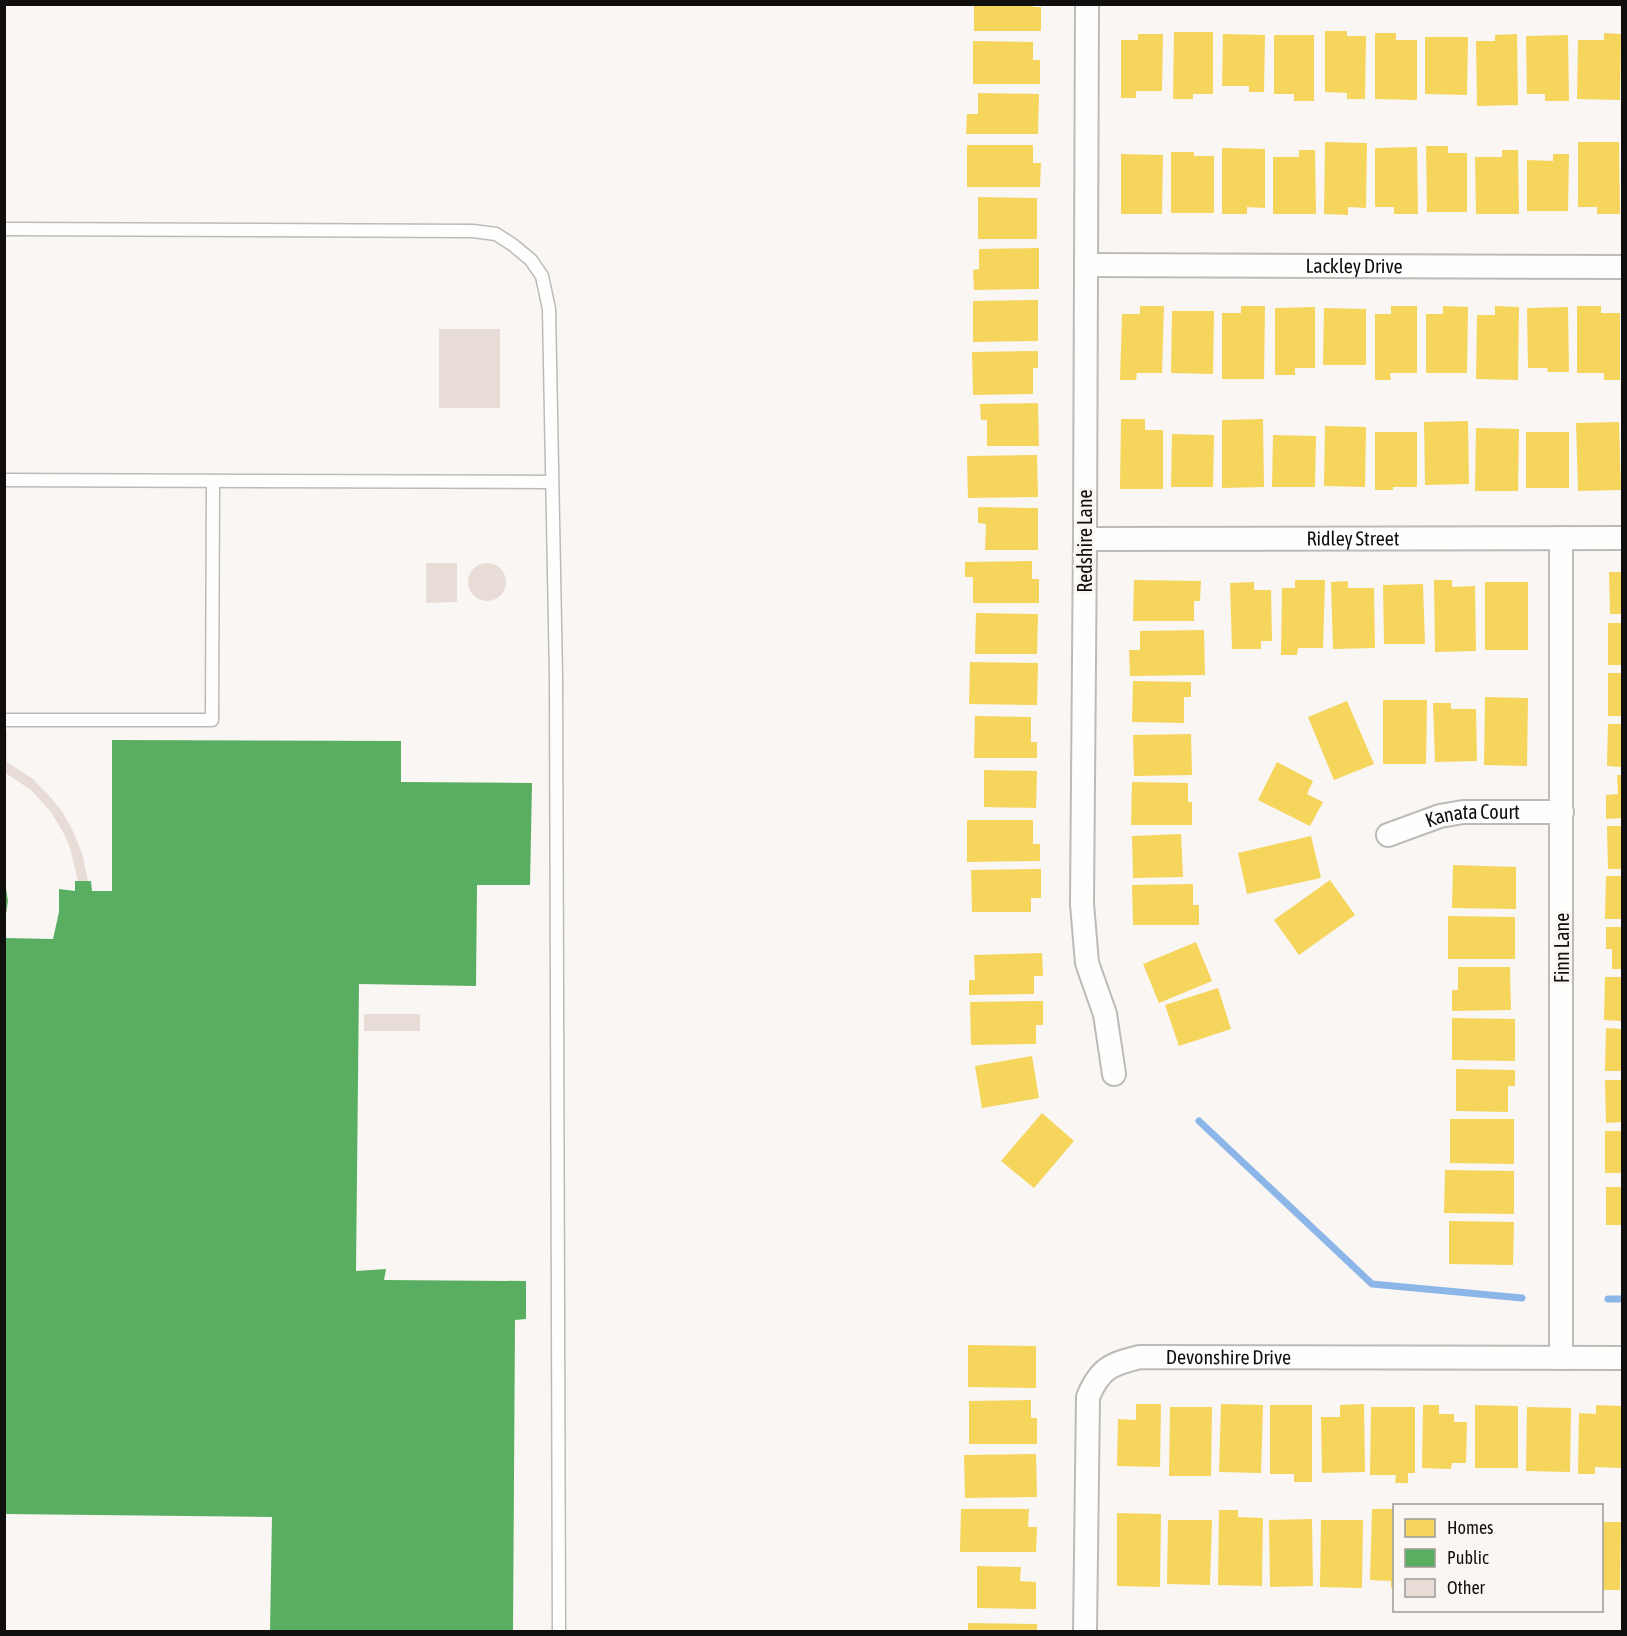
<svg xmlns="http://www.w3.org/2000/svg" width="1627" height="1636" viewBox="0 0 1627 1636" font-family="'Asap Condensed',sans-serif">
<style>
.homes{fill:#f6d55c}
.public{fill:#5aae61}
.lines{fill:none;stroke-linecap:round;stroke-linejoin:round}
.stream{stroke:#8cb6e8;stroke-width:7}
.building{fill:#e8ddd6}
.lane-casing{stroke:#bcbbb9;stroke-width:15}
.street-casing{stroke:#bcbbb9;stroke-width:26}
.lane{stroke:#fefefd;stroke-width:12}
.street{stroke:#fefefd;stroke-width:22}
.labels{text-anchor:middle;stroke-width:6;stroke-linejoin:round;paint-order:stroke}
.street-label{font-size:20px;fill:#110f0e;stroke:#faf6f3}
</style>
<rect width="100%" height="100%" fill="#f9f6f4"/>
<!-- homes -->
<g class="homes">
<path d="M 974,4 L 1033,4 L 1033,7 L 1041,7 L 1041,31 L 974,31 Z"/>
<path d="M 1325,31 L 1347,31 L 1347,36 L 1366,36 L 1365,99 L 1347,99 L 1347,93 L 1325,92 Z"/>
<path d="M 1174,32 L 1213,32 L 1213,94 L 1193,94 L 1193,99 L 1173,99 Z"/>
<path d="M 1375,33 L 1396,33 L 1396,40 L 1417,40 L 1417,100 L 1375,99 Z"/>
<path d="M 1604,33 L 1621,34 L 1620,100 L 1577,99 L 1578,40 L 1604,40 Z"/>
<path d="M 1138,34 L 1163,34 L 1162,91 L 1136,91 L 1136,98 L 1121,98 L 1121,40 L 1138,40 Z"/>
<path d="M 1223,34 L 1265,35 L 1264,92 L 1249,92 L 1249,86 L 1222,86 Z"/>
<path d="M 1517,34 L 1518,105 L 1477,106 L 1476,41 L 1495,41 L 1495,35 Z"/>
<path d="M 1274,35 L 1314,35 L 1314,101 L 1294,101 L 1294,94 L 1274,94 Z"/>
<path d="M 1568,35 L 1569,101 L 1545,101 L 1545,94 L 1527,94 L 1526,36 Z"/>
<path d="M 1425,37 L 1468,37 L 1467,95 L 1425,94 Z"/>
<path d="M 973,41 L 1033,42 L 1033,60 L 1040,60 L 1040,84 L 973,84 Z"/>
<path d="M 978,93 L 1039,94 L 1038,134 L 966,134 L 967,114 L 978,114 Z"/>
<path d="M 1325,142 L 1367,143 L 1366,208 L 1348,207 L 1348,215 L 1324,214 Z"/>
<path d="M 1578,142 L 1619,142 L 1620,214 L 1597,214 L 1597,207 L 1578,207 Z"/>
<path d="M 967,145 L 1033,145 L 1033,163 L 1041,163 L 1040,187 L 967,187 Z"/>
<path d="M 1426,146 L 1448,146 L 1448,153 L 1467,153 L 1467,212 L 1427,212 Z"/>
<path d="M 1417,147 L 1418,214 L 1394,214 L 1394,207 L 1375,207 L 1375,148 Z"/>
<path d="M 1222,148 L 1265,149 L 1265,208 L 1247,207 L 1247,214 L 1222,214 Z"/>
<path d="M 1299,150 L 1315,150 L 1316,214 L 1273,214 L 1273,157 L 1299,157 Z"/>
<path d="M 1502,150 L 1518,150 L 1519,214 L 1476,214 L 1475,157 L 1502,157 Z"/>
<path d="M 1171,152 L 1194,152 L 1194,156 L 1214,156 L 1214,213 L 1171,213 Z"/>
<path d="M 1121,154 L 1163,155 L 1162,214 L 1121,214 Z"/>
<path d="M 1553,154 L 1569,154 L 1568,211 L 1527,211 L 1527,160 L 1553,161 Z"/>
<path d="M 978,197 L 1037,198 L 1037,239 L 978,239 Z"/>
<path d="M 1039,248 L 1039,289 L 974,290 L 973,270 L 979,269 L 979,249 Z"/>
<path d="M 1038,300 L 1038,341 L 973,342 L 973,301 Z"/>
<path d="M 1140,306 L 1164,306 L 1162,373 L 1137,373 L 1136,380 L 1120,380 L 1122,314 L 1140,314 Z"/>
<path d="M 1241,306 L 1265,306 L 1264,379 L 1222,379 L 1222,313 L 1241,313 Z"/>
<path d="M 1391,306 L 1417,306 L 1417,373 L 1390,373 L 1391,380 L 1375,380 L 1375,314 L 1391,314 Z"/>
<path d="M 1443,306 L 1468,307 L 1467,373 L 1426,373 L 1426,314 L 1443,314 Z"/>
<path d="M 1495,306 L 1519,307 L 1518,380 L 1476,379 L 1477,315 L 1495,315 Z"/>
<path d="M 1577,306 L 1601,306 L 1601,313 L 1620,313 L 1620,380 L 1604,380 L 1604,373 L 1577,373 Z"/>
<path d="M 1315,307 L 1315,368 L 1295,368 L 1295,375 L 1275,375 L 1275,308 Z"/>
<path d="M 1568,307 L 1569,372 L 1548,372 L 1547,368 L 1528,368 L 1527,308 Z"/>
<path d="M 1324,308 L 1366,309 L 1366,365 L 1323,365 Z"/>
<path d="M 1172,311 L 1214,311 L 1213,374 L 1171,373 Z"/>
<path d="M 1038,351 L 1038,368 L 1033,368 L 1033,394 L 973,395 L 972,352 Z"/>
<path d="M 1038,403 L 1039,446 L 987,446 L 987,420 L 981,420 L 980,404 Z"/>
<path d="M 1121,419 L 1145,419 L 1145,430 L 1163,430 L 1163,489 L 1120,489 Z"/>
<path d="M 1263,419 L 1264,487 L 1222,488 L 1222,420 Z"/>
<path d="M 1468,421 L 1469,484 L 1425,485 L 1424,422 Z"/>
<path d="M 1619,422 L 1621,490 L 1578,491 L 1576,423 Z"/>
<path d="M 1325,426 L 1366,427 L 1365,487 L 1324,486 Z"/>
<path d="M 1476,428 L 1519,429 L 1518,491 L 1475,491 Z"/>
<path d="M 1375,432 L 1417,432 L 1417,487 L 1393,487 L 1393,490 L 1375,490 Z"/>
<rect x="1526" y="432" width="43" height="56"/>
<path d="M 1172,434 L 1214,435 L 1213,487 L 1171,487 Z"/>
<path d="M 1273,435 L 1316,436 L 1315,487 L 1272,487 Z"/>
<path d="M 1037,455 L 1038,497 L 968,498 L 967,456 Z"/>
<path d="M 978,507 L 1038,508 L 1038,550 L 985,550 L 986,524 L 978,523 Z"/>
<path d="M 1032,561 L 1032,579 L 1039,579 L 1039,603 L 973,603 L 973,577 L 965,577 L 965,562 Z"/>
<path d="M 1609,572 L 1622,572 L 1622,614 L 1610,614 Z"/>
<path d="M 1134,580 L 1201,581 L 1200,601 L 1194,601 L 1194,621 L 1133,621 Z"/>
<path d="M 1295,580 L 1325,580 L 1323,648 L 1298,648 L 1297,655 L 1281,655 L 1282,588 L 1295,588 Z"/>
<path d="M 1434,580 L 1452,580 L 1452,587 L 1475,586 L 1476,651 L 1435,652 Z"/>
<path d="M 1348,581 L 1348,588 L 1374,588 L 1375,648 L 1333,649 L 1331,582 Z"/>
<path d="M 1254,582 L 1254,590 L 1271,590 L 1272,641 L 1261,641 L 1261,649 L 1232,649 L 1230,583 Z"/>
<rect x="1485" y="582" width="43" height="68"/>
<path d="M 1423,584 L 1425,644 L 1384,644 L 1383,585 Z"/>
<path d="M 976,613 L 1038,614 L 1037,654 L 975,654 Z"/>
<rect x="1608" y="623" width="14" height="42"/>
<path d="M 1204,630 L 1205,675 L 1130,676 L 1129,650 L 1140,650 L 1140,631 Z"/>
<path d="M 970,662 L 1038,663 L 1037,705 L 969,704 Z"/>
<rect x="1608" y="673" width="14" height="43"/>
<path d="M 1133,681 L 1191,682 L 1191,697 L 1184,697 L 1184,723 L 1132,722 Z"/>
<path d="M 1485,697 L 1528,698 L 1527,766 L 1484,765 Z"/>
<path d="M 1383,700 L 1427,700 L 1426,764 L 1383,764 Z"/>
<path d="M 1347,701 L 1374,764 L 1334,780 L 1308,717 Z"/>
<path d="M 1433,703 L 1451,703 L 1451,709 L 1476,709 L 1477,761 L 1435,762 Z"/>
<path d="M 975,716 L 1031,717 L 1031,742 L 1037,742 L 1037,758 L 974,758 Z"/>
<path d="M 1608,724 L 1622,724 L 1622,767 L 1607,766 Z"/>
<path d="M 1191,734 L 1192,775 L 1134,776 L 1133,735 Z"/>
<path d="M 1277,762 L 1313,781 L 1307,794 L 1323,802 L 1310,826 L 1258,800 Z"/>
<path d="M 984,770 L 1037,771 L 1036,808 L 984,807 Z"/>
<path d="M 1617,775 L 1622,775 L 1622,818 L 1606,819 L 1606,795 L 1618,794 Z"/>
<path d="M 1132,782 L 1188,783 L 1188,802 L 1192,802 L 1192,825 L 1131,825 Z"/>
<path d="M 967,820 L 1033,820 L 1033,844 L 1040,844 L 1040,861 L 967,862 Z"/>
<path d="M 1607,826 L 1622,826 L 1622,869 L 1608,869 Z"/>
<path d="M 1181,834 L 1183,877 L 1133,878 L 1132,836 Z"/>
<path d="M 1311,836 L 1321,878 L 1247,894 L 1238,853 Z"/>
<path d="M 1453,865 L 1516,867 L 1516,909 L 1452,908 Z"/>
<path d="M 1041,869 L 1041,898 L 1031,898 L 1031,912 L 972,912 L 971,870 Z"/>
<path d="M 1606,876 L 1622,876 L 1622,919 L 1605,919 Z"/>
<path d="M 1330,880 L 1355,915 L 1299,955 L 1274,920 Z"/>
<path d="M 1193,884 L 1193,905 L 1199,905 L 1199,925 L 1133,925 L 1132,885 Z"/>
<path d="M 1448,916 L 1515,917 L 1515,959 L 1448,959 Z"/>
<path d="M 1606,927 L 1622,927 L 1622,969 L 1612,969 L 1612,949 L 1606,949 Z"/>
<path d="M 1196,942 L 1212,981 L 1159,1003 L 1143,964 Z"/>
<path d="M 1042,953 L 1043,976 L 1034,976 L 1034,994 L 969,995 L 969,980 L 975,980 L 974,955 Z"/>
<path d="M 1458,967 L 1510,967 L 1511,1010 L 1452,1011 L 1452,990 L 1458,990 Z"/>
<path d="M 1605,977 L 1622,977 L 1622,1021 L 1604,1020 Z"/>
<path d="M 1218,988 L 1231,1029 L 1179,1046 L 1165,1005 Z"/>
<path d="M 1043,1001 L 1043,1025 L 1036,1025 L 1036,1044 L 971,1045 L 970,1002 Z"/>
<path d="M 1452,1018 L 1515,1019 L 1515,1061 L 1452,1060 Z"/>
<path d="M 1606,1028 L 1622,1029 L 1622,1071 L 1605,1071 Z"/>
<path d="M 1032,1056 L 1039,1098 L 982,1108 L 975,1066 Z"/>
<path d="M 1456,1069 L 1515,1070 L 1515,1086 L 1508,1086 L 1508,1112 L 1456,1111 Z"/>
<path d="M 1605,1080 L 1622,1080 L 1622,1122 L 1606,1123 Z"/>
<path d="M 1042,1113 L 1074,1141 L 1034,1188 L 1001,1161 Z"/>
<path d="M 1450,1119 L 1514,1119 L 1514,1164 L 1450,1163 Z"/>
<rect x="1605" y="1131" width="17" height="42"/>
<path d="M 1445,1170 L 1514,1171 L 1514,1214 L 1444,1213 Z"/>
<rect x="1606" y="1187" width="16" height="38"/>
<path d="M 1449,1221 L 1514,1222 L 1513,1265 L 1449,1264 Z"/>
<path d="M 968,1345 L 1036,1346 L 1036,1388 L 968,1387 Z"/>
<path d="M 1031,1400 L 1031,1418 L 1037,1418 L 1037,1444 L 969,1444 L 969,1401 Z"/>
<path d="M 1136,1404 L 1161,1404 L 1160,1467 L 1117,1466 L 1118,1419 L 1136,1420 Z"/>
<path d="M 1221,1404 L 1263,1405 L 1261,1473 L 1219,1472 Z"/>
<path d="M 1364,1404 L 1365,1472 L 1322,1473 L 1321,1417 L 1340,1417 L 1340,1405 Z"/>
<path d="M 1270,1405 L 1312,1405 L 1312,1482 L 1294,1482 L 1294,1474 L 1270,1474 Z"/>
<path d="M 1423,1405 L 1439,1405 L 1439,1414 L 1454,1414 L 1454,1422 L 1467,1422 L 1466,1463 L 1452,1463 L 1451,1469 L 1422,1468 Z"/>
<path d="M 1475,1405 L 1518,1406 L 1518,1468 L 1475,1468 Z"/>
<path d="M 1596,1405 L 1622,1406 L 1621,1468 L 1595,1467 L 1595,1474 L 1578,1474 L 1579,1413 L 1596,1414 Z"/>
<path d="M 1170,1407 L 1212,1407 L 1211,1476 L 1169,1476 Z"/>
<path d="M 1371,1407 L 1415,1407 L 1415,1473 L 1408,1473 L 1408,1483 L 1395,1483 L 1396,1475 L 1370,1475 Z"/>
<path d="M 1527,1407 L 1571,1408 L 1570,1472 L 1526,1471 Z"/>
<path d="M 1036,1454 L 1037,1497 L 965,1498 L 964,1455 Z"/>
<path d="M 961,1509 L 1029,1509 L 1028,1527 L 1037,1527 L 1036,1552 L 960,1552 Z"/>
<path d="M 1372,1509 L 1394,1509 L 1394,1588 L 1391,1588 L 1391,1581 L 1370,1580 Z"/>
<path d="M 1219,1510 L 1238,1510 L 1238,1517 L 1263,1518 L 1262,1586 L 1218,1585 Z"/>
<path d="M 1117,1513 L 1161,1514 L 1160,1587 L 1117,1586 Z"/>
<path d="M 1312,1519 L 1313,1586 L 1270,1587 L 1269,1520 Z"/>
<path d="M 1168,1520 L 1212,1520 L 1210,1585 L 1167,1584 Z"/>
<path d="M 1321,1520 L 1363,1520 L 1362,1588 L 1320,1587 Z"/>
<path d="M 1602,1522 L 1621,1522 L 1620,1590 L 1602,1590 Z"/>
<path d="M 977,1566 L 1021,1567 L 1020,1581 L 1036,1582 L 1036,1609 L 977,1608 Z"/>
<path d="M 968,1623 L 1037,1624 L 1037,1632 L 968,1632 Z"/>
</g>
<!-- public -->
<g class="public">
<path d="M 112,740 L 401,741 L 401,782 L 532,783 L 530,885 L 477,885 L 476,986 L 359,984 L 356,1271 L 386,1269 L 384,1280 L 526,1281 L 526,1319 L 515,1320 L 513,1632 L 270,1632 L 272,1517 L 4,1514 L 4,938 L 53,939 L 59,912 L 59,889 L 75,891 L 75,881 L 91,881 L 92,891 L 112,891 Z"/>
<path d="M 5,882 L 8,901 L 5,920 L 4,920 Z"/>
</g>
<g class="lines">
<!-- stream -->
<g class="stream">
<path d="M 1199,1121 L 1372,1284 L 1522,1298"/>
<path d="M 1608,1299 L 1622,1299"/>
</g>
</g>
<!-- building -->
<g class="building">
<rect x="439" y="329" width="61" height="79"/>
<circle cx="487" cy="582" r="19"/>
<path d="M 426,563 L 457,563 L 457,602 L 426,603 Z"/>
<path d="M 4,731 L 7,731 L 7,762 L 33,779 L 51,798 L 63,813 L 72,829 L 82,853 L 88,881 L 78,881 L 70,848 L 63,832 L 51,812 L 31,790 L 4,772 Z"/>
<rect x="364" y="1014" width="56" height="17"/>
</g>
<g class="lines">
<!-- lane casing -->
<g class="lane-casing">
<g id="lane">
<path d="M 4,229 L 473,231 L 496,234 L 513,245 L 531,260 L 542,276 L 549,309 L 556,677 L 559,1632"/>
<path d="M 4,480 L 551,482"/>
<path d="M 4,720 L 212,720 L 213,481"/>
</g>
</g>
<!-- street casing -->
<g class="street-casing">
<g id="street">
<path d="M 1087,4 L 1085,539 L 1082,904 L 1087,963 L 1105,1014 L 1114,1074"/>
<path id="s1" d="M 1086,265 L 1622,267"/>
<path id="s2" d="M 1085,539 L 1622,538"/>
<path id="s3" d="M 1388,835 L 1440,816 L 1463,812 L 1562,812"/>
<path d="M 1561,1358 L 1561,538"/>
<path id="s4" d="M 1085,1632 L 1088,1397 C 1100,1368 1111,1364 1140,1357 L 1622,1358"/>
</g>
</g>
<!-- lane -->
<use href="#lane" class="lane"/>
<!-- street -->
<use href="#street" class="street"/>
</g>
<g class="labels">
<!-- street labels -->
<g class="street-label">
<text dy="7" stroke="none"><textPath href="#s1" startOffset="268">Lackley Drive</textPath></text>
<text dy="7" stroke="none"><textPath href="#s2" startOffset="268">Ridley Street</textPath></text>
<text transform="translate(1085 541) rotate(-90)" y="7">Redshire Lane</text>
<text dy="7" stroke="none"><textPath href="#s3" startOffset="88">Kanata Court</textPath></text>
<text transform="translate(1562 948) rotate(-90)" y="7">Finn Lane</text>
<text dy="7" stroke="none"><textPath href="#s4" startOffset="393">Devonshire Drive</textPath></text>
</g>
</g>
<!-- border -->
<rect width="1627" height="1636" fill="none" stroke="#110f0e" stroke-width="12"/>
<!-- legend -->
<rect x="1393" y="1504" width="210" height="108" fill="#faf6f3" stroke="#9d9a97" stroke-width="1.5"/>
<rect x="1405" y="1519" width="30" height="18" fill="#f6d55c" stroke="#9d9a97" stroke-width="1.5"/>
<text x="1447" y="1534" font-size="18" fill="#110f0e">Homes</text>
<rect x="1405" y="1549" width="30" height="18" fill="#5aae61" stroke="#9d9a97" stroke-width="1.5"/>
<text x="1447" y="1564" font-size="18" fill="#110f0e">Public</text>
<rect x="1405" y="1579" width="30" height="18" fill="#e8ddd6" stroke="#9d9a97" stroke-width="1.5"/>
<text x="1447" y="1594" font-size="18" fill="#110f0e">Other</text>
</svg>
